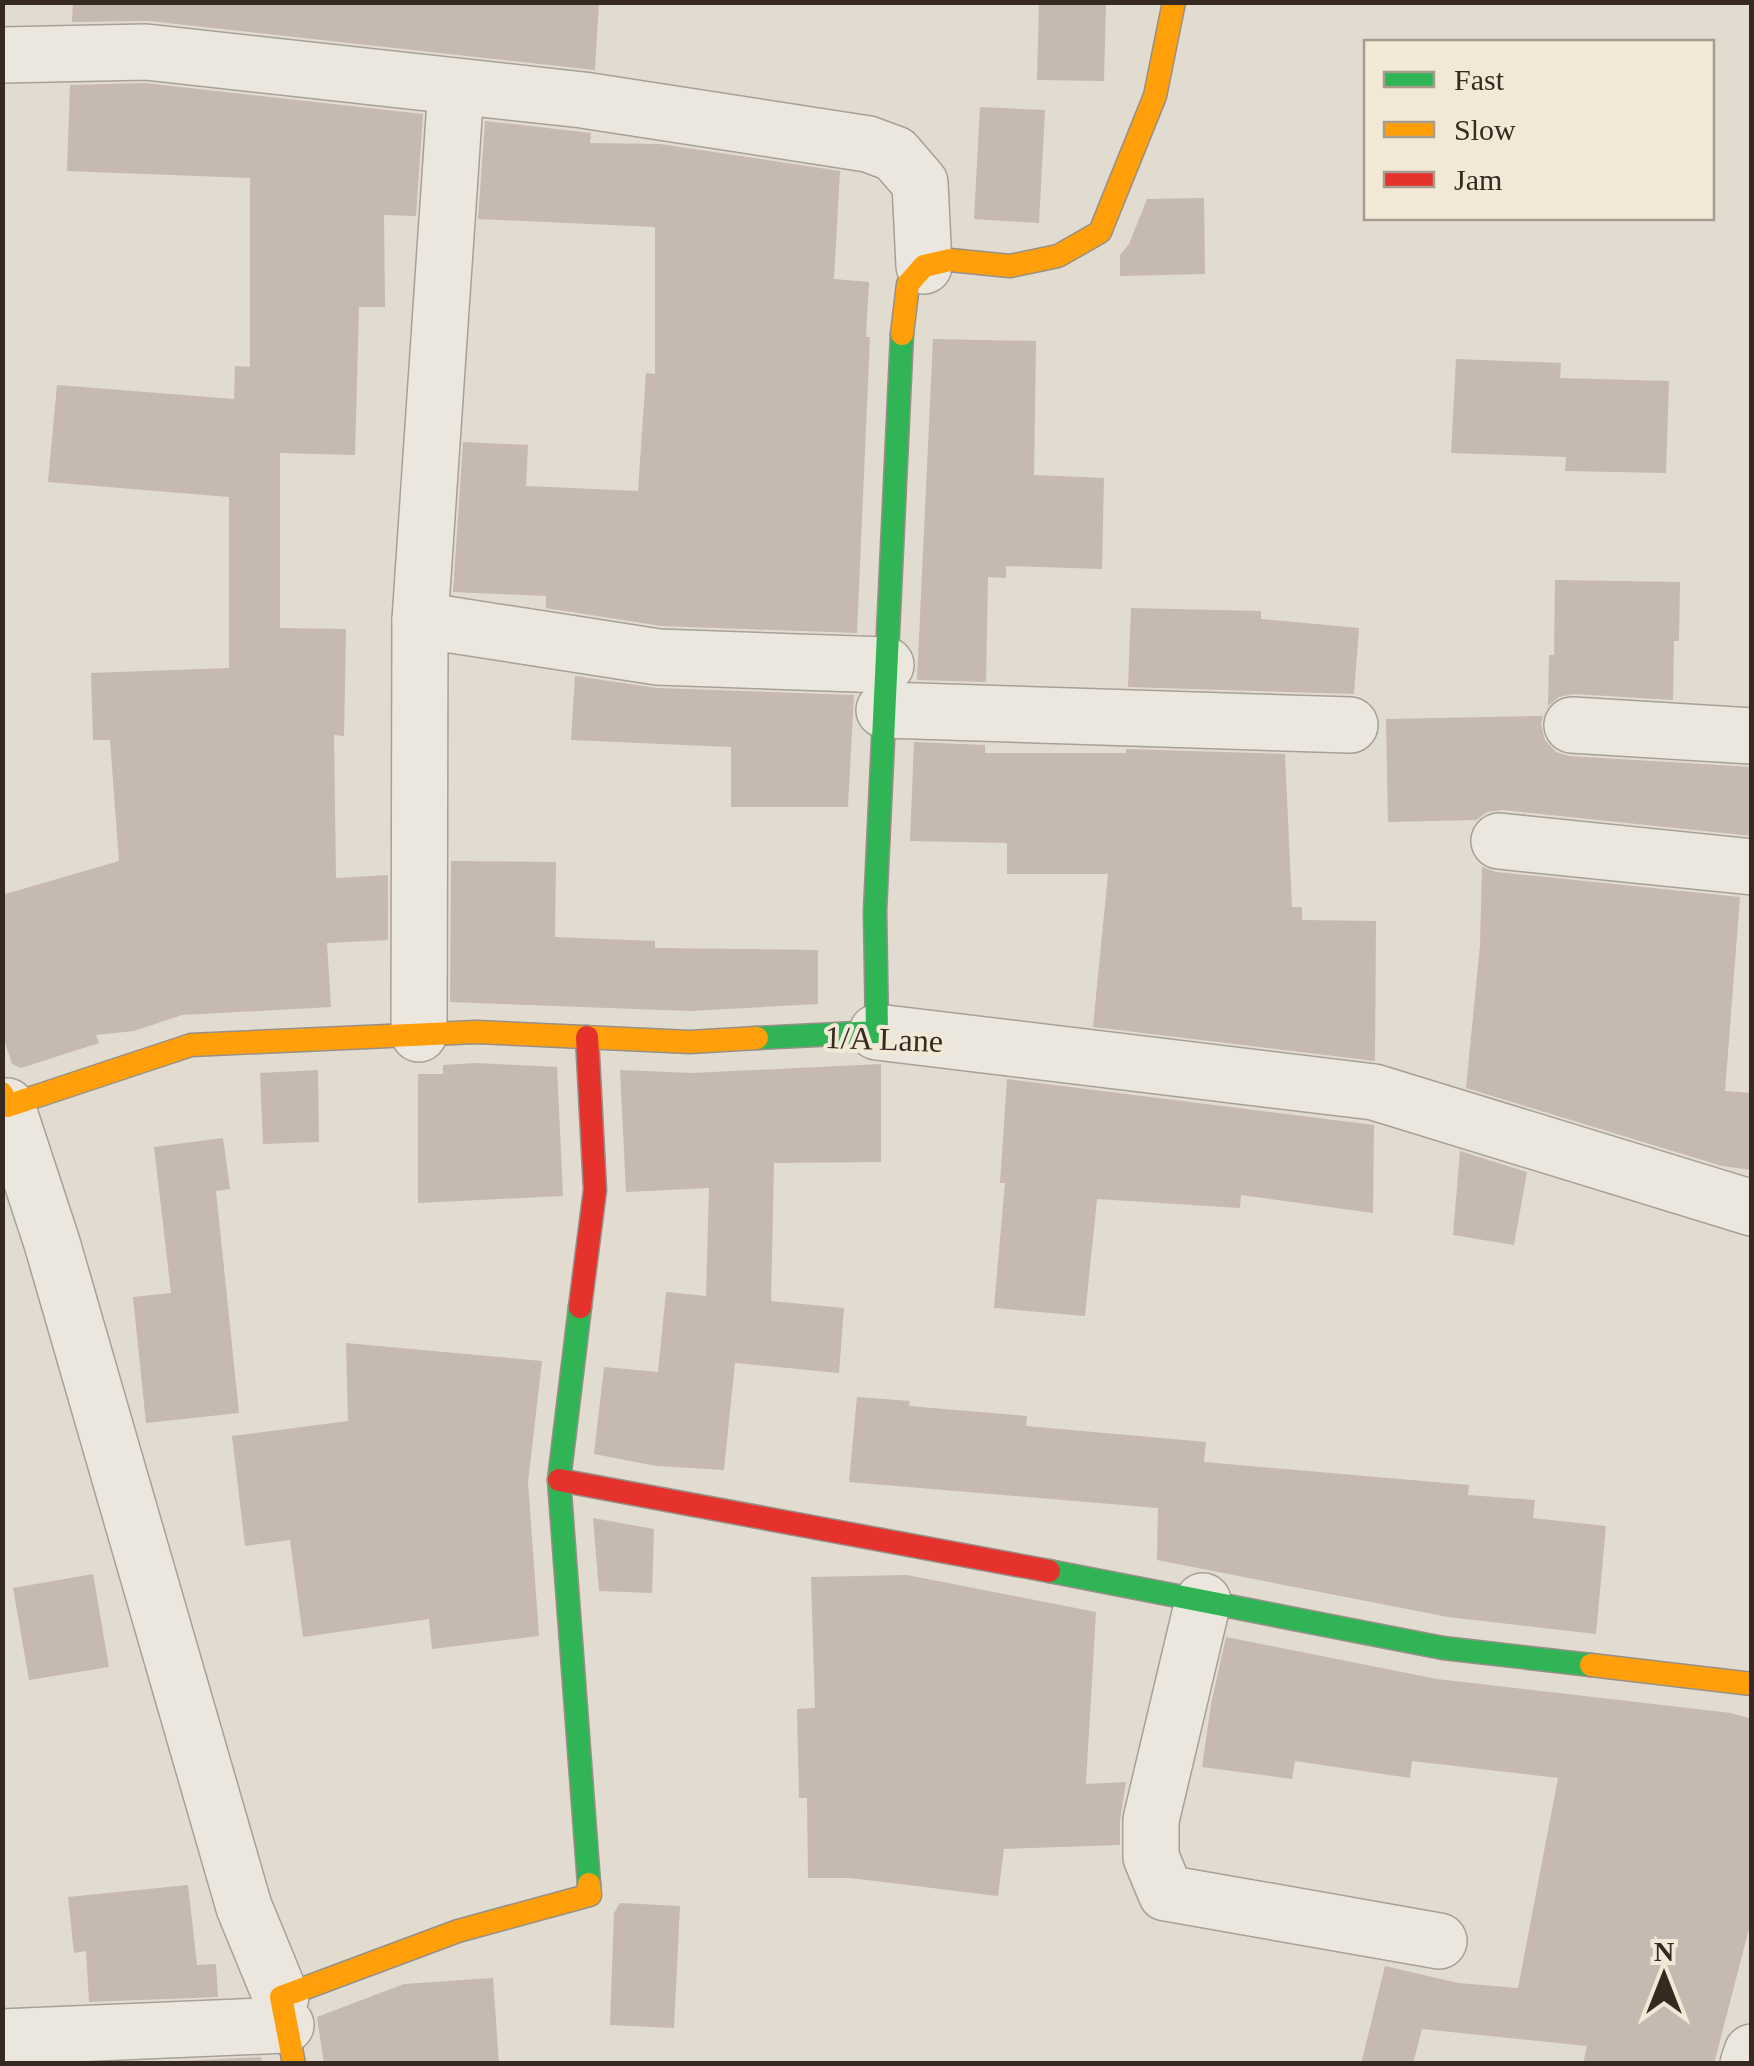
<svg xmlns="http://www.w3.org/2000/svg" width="1754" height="2066" viewBox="0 0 1754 2066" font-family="Georgia,serif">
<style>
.building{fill:#c6b9b0}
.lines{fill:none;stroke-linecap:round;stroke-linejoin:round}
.street-casing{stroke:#a8a097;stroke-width:58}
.fast-casing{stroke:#979088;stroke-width:25}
.slow-casing{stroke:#979088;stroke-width:25}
.jam-casing{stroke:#979088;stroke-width:25}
.street{stroke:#ebe7df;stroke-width:55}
.fast{stroke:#30b455;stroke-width:22}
.slow{stroke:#ff9f0a;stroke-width:22}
.jam{stroke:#e5322d;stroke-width:22}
.labels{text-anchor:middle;stroke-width:8;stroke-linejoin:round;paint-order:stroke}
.street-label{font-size:32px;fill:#362920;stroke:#f2e8d6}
</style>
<rect width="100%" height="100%" fill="#e2dbcf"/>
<!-- building -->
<g class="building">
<path d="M 73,2 L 599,2 L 595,70 L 149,21 L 72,22 Z"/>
<path d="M 1039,2 L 1106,2 L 1104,81 L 1037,80 Z"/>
<path d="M 145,83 L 423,114 L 416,216 L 384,215 L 385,307 L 359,307 L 355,455 L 280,453 L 280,628 L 346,629 L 344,736 L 334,735 L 336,878 L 388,875 L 388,940 L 327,943 L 331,1007 L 182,1015 L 134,1031 L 96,1035 L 99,1043 L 21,1068 L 12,1064 L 2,1033 L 2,895 L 119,861 L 110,740 L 93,740 L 91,673 L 229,668 L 229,497 L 48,482 L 57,385 L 234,399 L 235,366 L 250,367 L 250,178 L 67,171 L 70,85 Z"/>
<path d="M 980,107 L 1045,110 L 1039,223 L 974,219 Z"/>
<path d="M 485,121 L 591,133 L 590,143 L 660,144 L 840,171 L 834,279 L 869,282 L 866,337 L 870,337 L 857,633 L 661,626 L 546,608 L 546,596 L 453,592 L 463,442 L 528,445 L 526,486 L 638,491 L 646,373 L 655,374 L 655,227 L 478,219 Z"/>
<path d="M 1204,198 L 1205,274 L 1120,276 L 1120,255 L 1129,244 L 1147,199 Z"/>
<path d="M 933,339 L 1036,341 L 1034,475 L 1104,478 L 1102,569 L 1006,566 L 1006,578 L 988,577 L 986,682 L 917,680 Z"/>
<path d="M 1456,359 L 1561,363 L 1560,378 L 1669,381 L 1666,473 L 1565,471 L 1566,457 L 1451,453 Z"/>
<path d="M 1555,580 L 1680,582 L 1679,641 L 1674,641 L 1673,700 L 1574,694 L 1559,697 L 1548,706 L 1549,655 L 1554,655 Z"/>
<path d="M 1131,608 L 1261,611 L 1261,619 L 1359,628 L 1354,694 L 1128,687 Z"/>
<path d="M 575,676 L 657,688 L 854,695 L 848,807 L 731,807 L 731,747 L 571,740 Z"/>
<path d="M 1543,716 L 1541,724 L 1545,740 L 1556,752 L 1569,756 L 1752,767 L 1752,836 L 1502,810 L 1487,812 L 1476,820 L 1388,822 L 1386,719 Z"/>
<path d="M 914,742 L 985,745 L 985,753 L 1126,753 L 1126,749 L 1285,754 L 1292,907 L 1302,907 L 1302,920 L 1376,921 L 1375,1061 L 1093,1027 L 1108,874 L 1007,874 L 1007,843 L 910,841 Z"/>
<path d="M 451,861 L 556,862 L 555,937 L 655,941 L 655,948 L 818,950 L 818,1004 L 690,1011 L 450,1002 Z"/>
<path d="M 1482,867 L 1496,872 L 1740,897 L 1725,1091 L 1752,1093 L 1752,1170 L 1722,1166 L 1466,1088 L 1480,945 Z"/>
<path d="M 476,1063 L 557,1067 L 563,1196 L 418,1203 L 418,1074 L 443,1074 L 443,1065 Z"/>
<path d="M 881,1064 L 881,1162 L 774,1163 L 771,1301 L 844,1308 L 839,1373 L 735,1363 L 724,1470 L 656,1466 L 594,1454 L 604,1367 L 658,1372 L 666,1292 L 706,1296 L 709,1188 L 626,1192 L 620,1070 L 692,1073 Z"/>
<path d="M 318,1070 L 319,1142 L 263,1144 L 260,1073 Z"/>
<path d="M 1007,1079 L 1374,1125 L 1373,1213 L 1241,1195 L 1240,1208 L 1097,1199 L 1085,1316 L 994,1308 L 1005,1183 L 1000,1183 Z"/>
<path d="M 223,1138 L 230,1189 L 216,1191 L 239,1413 L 146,1423 L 133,1297 L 171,1293 L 154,1147 Z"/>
<path d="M 1460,1151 L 1527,1172 L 1514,1245 L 1453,1235 Z"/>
<path d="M 346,1343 L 542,1361 L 528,1482 L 539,1636 L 432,1649 L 429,1619 L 303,1637 L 290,1540 L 245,1546 L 232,1436 L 348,1421 Z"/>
<path d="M 857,1397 L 910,1401 L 909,1406 L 1027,1416 L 1026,1426 L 1206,1442 L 1204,1462 L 1469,1485 L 1468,1495 L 1535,1500 L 1533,1518 L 1606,1526 L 1596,1634 L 1448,1617 L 1157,1560 L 1158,1508 L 849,1482 Z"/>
<path d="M 593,1518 L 654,1529 L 652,1593 L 599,1591 Z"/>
<path d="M 93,1574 L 109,1667 L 29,1680 L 13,1588 Z"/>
<path d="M 907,1575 L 1096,1612 L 1086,1784 L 1126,1782 L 1120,1820 L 1120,1845 L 1004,1849 L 998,1896 L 850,1878 L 808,1878 L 807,1798 L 799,1798 L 797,1709 L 815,1708 L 811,1577 Z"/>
<path d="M 1226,1637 L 1437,1679 L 1731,1713 L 1752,1719 L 1752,1917 L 1714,2064 L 1583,2064 L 1587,2046 L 1422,2029 L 1413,2064 L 1361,2064 L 1385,1966 L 1458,1983 L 1518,1988 L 1558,1778 L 1412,1761 L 1410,1778 L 1295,1761 L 1292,1779 L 1202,1767 L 1211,1704 Z"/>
<path d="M 188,1885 L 197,1965 L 216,1964 L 218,1997 L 89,2002 L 86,1951 L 74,1953 L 68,1897 Z"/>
<path d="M 620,1903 L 680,1906 L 674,2028 L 610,2025 L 614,1913 Z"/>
<path d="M 493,1978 L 499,2064 L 324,2064 L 317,2017 L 404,1984 Z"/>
<path d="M 261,2057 L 262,2064 L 115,2064 Z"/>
</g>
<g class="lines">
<!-- street casing -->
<g class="street-casing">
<g id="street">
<path d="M 2,55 L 146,52 L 583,100 L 868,144 L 895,154 L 920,183 L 924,266"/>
<path d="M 420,620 L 658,657 L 886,665"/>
<path d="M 884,710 L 1350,725"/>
<path d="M 1572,725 L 1752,736"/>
<path d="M 1499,841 L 1752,867"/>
<path d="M 877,1032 L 1374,1092 L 1752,1208"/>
<path d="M 419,1034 L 420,620 L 456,87"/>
<path d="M 7,1106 L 52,1243 L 244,1907 L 281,1997"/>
<path d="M 1203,1601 L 1151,1820 L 1151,1857 L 1166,1893 L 1439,1941"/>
<path d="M 2,2037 L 286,2025"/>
<path d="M 1748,2064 L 1752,2052"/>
</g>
</g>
<!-- fast casing -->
<g class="fast-casing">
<g id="fast">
<path d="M 757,1038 L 877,1032 L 875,911 L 902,334"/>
<path d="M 580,1307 L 559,1480 L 589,1884"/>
<path d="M 1049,1571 L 1443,1648 L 1591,1665"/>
</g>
</g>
<!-- slow casing -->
<g class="slow-casing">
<g id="slow">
<path d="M 902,334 L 908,284 L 924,266 L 950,260 L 1010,266 L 1058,256 L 1100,232 L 1155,96 L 1174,2"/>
<path d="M 2,1093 L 7,1106 L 191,1045 L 476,1032 L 690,1042 L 757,1038"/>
<path d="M 1591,1665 L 1752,1684"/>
<path d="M 294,2064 L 281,1997 L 458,1931 L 590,1895 L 589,1884"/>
</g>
</g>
<!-- jam casing -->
<g class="jam-casing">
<g id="jam">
<path d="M 580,1307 L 595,1190 L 587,1037"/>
<path d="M 559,1480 L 1049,1571"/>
</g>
</g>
<!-- street -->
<use href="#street" class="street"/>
<!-- fast -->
<use href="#fast" class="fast"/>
<!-- slow -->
<use href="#slow" class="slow"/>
<!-- jam -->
<use href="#jam" class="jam"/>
</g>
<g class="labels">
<!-- street labels -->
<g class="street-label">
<text transform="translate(884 1039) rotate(2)" y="11">1/A Lane</text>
</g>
</g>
<!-- border -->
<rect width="1754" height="2066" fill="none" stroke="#362920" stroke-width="10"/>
<!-- legend -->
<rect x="1364" y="40" width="350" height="180" fill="#f2e8d6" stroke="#a79c8d" stroke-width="2.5"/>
<rect x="1384" y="72" width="50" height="15" fill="#30b455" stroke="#a79c8d" stroke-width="2.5"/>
<text x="1454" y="90" font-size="30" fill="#362920">Fast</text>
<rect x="1384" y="122" width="50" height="15" fill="#ff9f0a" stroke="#a79c8d" stroke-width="2.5"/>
<text x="1454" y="140" font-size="30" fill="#362920">Slow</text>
<rect x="1384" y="172" width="50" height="15" fill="#e5322d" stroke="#a79c8d" stroke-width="2.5"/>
<text x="1454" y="190" font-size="30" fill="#362920">Jam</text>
<!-- north arrow -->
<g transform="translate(1664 1976)" stroke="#f2e8d6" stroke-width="8" paint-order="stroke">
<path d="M0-8L18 38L0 25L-18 38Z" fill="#362920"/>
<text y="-15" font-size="28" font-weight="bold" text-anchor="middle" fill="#362920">N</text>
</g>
</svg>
